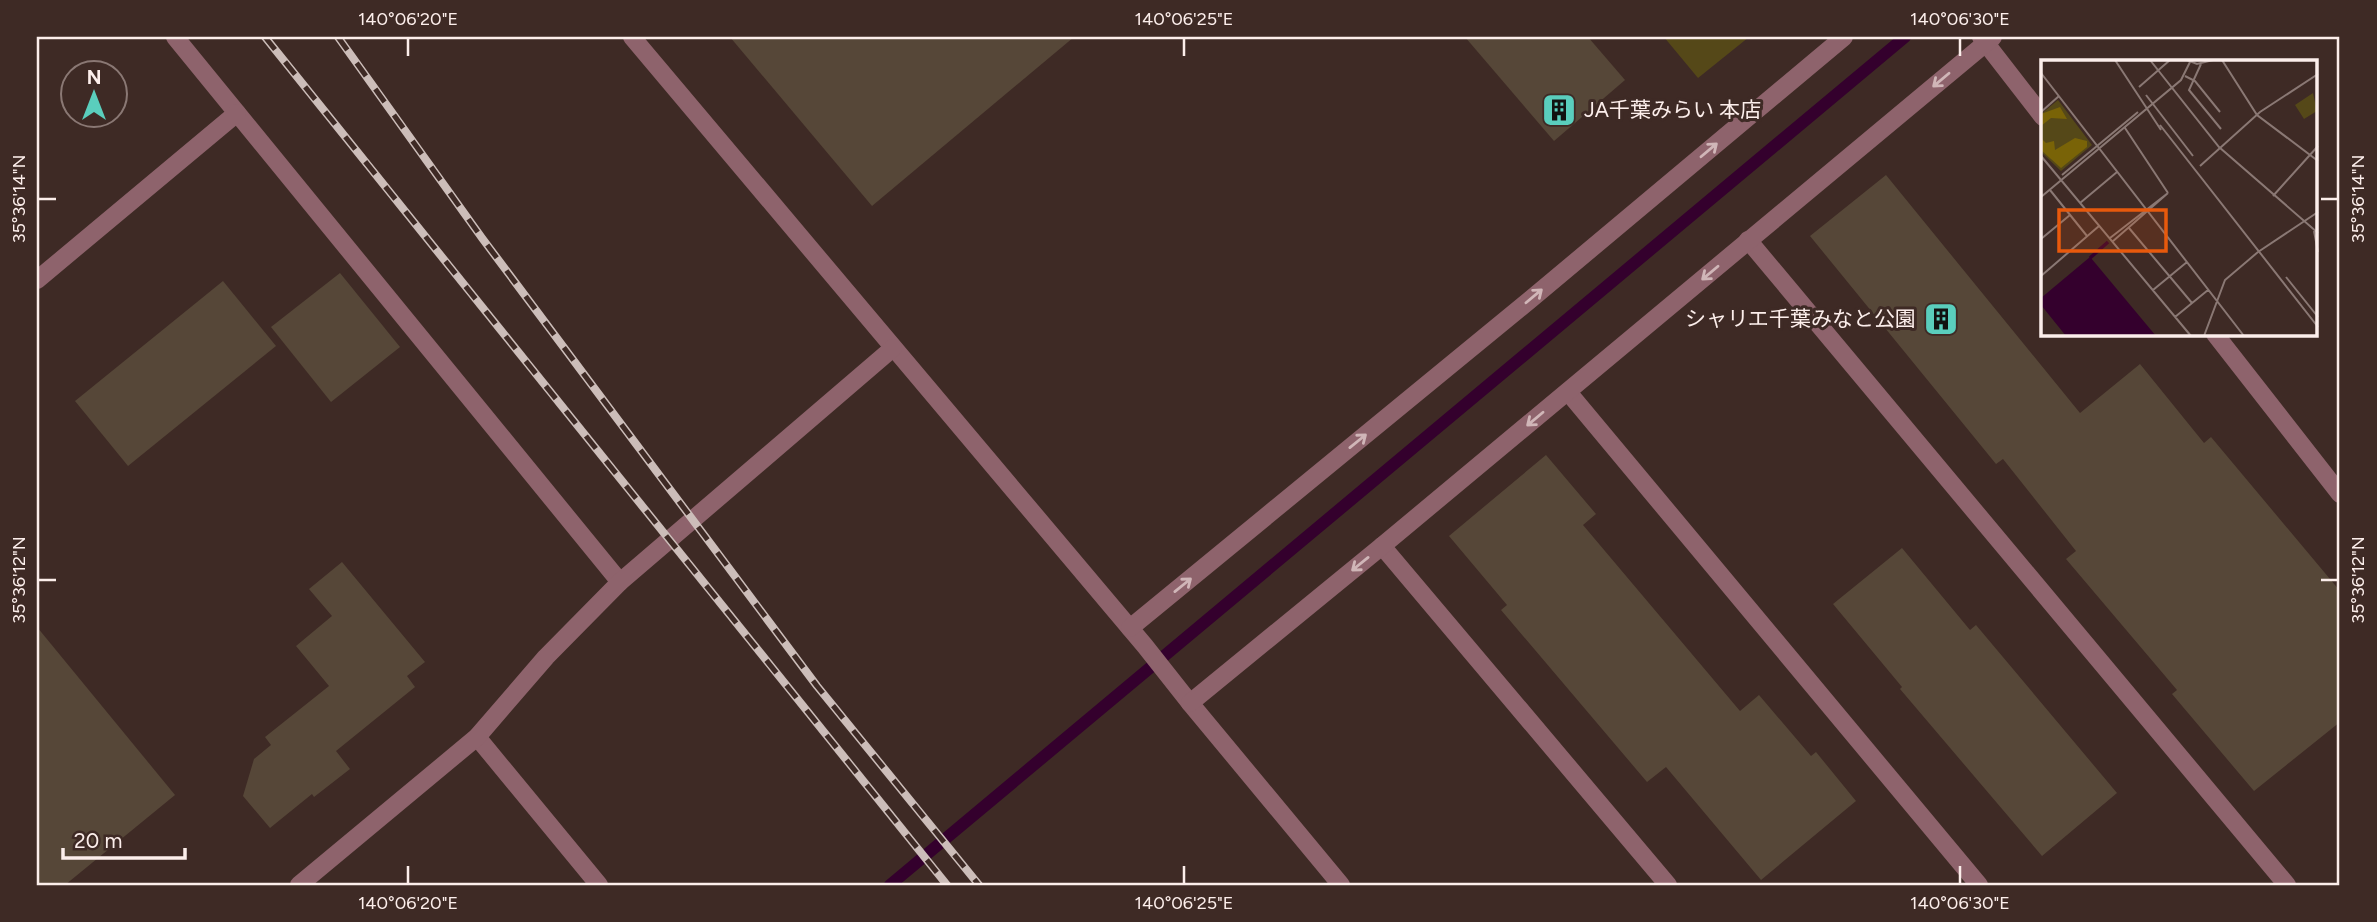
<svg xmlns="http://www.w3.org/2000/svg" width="2377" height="922" viewBox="0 0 2377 922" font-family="Figtree,'Noto Sans JP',sans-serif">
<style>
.green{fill:#554818}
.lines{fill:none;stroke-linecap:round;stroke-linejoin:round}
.stream{stroke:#34002d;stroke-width:12}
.building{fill:#564738}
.service{stroke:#8e636c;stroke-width:18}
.minor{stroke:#8e636c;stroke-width:18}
.tertiary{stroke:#8e636c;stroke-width:18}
.rail-casing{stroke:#ccbdb9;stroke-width:8}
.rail{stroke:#3e2a25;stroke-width:5;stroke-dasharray:16;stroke-linecap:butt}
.oneway{stroke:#d0b6b8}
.ticks{fill:none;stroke:#fceeeb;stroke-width:2.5}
.labels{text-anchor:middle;stroke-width:6;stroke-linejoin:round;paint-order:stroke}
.poi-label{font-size:21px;fill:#fceeeb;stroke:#3e2a25;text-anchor:start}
.inset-river{fill:none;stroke:#34002d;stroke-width:3.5}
.inset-road{fill:none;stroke:#8a7874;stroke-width:2}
.view{fill:#e8590c;fill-opacity:0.15;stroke:#e8590c;stroke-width:3.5}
.inset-edge{fill:none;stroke:#fceeeb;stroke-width:3.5}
.neatline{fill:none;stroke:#fceeeb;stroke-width:2.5}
.ticks-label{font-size:18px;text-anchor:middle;fill:#fceeeb}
</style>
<rect width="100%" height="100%" fill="#3e2a25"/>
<!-- green -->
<path class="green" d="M 1664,37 L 1749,37 L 1698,78 Z"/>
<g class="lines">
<!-- stream -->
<path class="stream" d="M 890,885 L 1905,37"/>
</g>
<!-- building -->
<g class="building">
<path d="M 730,37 L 1074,37 L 872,206 Z"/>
<path d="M 1465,37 L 1588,37 L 1625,80 L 1554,141 Z"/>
<path d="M 1886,175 L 2080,413 L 2140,364 L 2204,443 L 2211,437 L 2340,591 L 2340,722 L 2254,791 L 2172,694 L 2177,690 L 2066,559 L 2076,551 L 2003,459 L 1996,464 L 1810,236 Z"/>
<path d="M 340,273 L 400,347 L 331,402 L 271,327 Z"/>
<path d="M 223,281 L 276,346 L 128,466 L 75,401 Z"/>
<path d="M 1546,455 L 1596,514 L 1583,525 L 1740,711 L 1759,695 L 1811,756 L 1816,752 L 1856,801 L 1761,880 L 1666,767 L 1647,782 L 1501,610 L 1507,605 L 1449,536 Z"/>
<path d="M 1902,548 L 1970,630 L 1976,625 L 2117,793 L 2042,856 L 1900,689 L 1902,687 L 1833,604 Z"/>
<path d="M 342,562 L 425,662 L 407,676 L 415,687 L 336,751 L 350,769 L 314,797 L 312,794 L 270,828 L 243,796 L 254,759 L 271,745 L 265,737 L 329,686 L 296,646 L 332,616 L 309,589 Z"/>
<path d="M 37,627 L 175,795 L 65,885 L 37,885 Z"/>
</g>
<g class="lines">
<!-- service -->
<path class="service" d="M 477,737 L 599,885"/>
<!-- minor -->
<g class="minor">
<path d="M 1748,240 L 2287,885"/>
<path d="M 1382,546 L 1668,885"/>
</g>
<!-- tertiary -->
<g class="tertiary">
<path d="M 175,37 L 620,582"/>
<path d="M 632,37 L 1145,646 L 1190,703 L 1341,885"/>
<path d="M 1981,37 L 2043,117"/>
<path d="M 37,280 L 237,113"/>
<path d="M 2215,334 L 2340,494"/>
<path d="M 1568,392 L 1979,885"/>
<path d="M 1130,628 L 1531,299 L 1844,37"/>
<path d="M 1190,703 L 1382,546 L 1993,37"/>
<path d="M 299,885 L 477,737 L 546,657 L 620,582 L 893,348"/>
</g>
<!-- rail casing -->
<g class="rail-casing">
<g id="rail">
<path d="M 265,37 L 947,885"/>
<path d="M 338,37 L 482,238 L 817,686 L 979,885"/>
</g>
</g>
<!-- rail -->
<use href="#rail" class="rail"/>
</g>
<!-- one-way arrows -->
<defs><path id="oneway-shaft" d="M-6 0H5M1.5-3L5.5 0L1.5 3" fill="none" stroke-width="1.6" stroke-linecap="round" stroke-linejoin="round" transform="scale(1.75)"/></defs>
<g class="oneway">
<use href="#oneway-shaft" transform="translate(1941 80) rotate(140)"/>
<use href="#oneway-shaft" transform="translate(1709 150) rotate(-40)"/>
<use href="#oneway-shaft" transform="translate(1710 273) rotate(140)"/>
<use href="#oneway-shaft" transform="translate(1534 296) rotate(-40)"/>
<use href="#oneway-shaft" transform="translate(1535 419) rotate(140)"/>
<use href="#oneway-shaft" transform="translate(1358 441) rotate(-39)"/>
<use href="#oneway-shaft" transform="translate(1360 564) rotate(141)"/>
<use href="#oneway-shaft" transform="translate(1183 585) rotate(-39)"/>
</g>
<!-- ticks -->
<path class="ticks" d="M 408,38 L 408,56M 1184,38 L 1184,56M 1960,38 L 1960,56M 38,199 L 56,199M 2321,199 L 2338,199M 38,580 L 56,580M 2321,580 L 2338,580M 408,866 L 408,884M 1184,866 L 1184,884M 1960,866 L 1960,884"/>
<!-- icons -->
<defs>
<g id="building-square" transform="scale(1.75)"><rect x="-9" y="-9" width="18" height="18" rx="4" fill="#5acebd" stroke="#3e2a25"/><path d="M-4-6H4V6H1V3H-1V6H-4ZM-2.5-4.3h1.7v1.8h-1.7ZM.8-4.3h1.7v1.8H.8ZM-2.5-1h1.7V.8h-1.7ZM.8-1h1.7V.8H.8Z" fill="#111"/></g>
</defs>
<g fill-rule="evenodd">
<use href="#building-square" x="1559" y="110"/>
<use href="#building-square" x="1941" y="319"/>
</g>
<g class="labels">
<!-- poi labels -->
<g class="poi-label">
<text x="1584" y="117">JA千葉みらい 本店</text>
<text x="1916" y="326" text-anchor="end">シャリエ千葉みなと公園</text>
</g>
</g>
<!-- overview -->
<g transform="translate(2041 60)">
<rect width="276" height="276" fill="#3e2a25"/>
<path d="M 272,33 L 276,51 L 263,59 L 254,45 ZM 17,40 L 51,85 L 20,111 L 0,92 L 0,54 Z" fill="#554818"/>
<path d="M 19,47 L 26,59 L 10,58 L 0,66 L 0,54 ZM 0,78 L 5,83 L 13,81 L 14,90 L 34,78 L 46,81 L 46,87 L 20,108 L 0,90 Z" fill="#796307"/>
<path d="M 49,197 L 50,198 L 115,276 L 25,276 L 0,245 L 0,238 Z" fill="#34002d"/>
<path class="inset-river" d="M 49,198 L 67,182"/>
<path class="inset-road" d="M 74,0 L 120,70M 109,0 L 178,87 L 277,173M 146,0 L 156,4 L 172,0M 181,0 L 216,55 L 277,101M 160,4 L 148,30 L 180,69M 0,13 L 203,276M 144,16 L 154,21 L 179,52M 98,27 L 129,0M 105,35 L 152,96M 0,52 L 18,36M 119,65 L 277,267M 84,68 L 127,133M 0,96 L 150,276M 159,106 L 219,52 L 277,14M 21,115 L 97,52M 9,130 L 46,176M 232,136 L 277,86M 0,137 L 140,20 L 150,0M 39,143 L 76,112M 88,168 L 151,243M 273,171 L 277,192M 69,178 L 127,133M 0,179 L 29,155M 71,182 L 127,133M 217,192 L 277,152M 0,216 L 58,166M 245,217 L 277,257M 112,230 L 146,202M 134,257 L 167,230M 163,276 L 184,220 L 217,192"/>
<path class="view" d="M 18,150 L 125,150 L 125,191 L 18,191 Z"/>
<rect width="276" height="276" class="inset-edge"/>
</g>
<!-- border -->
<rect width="2377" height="922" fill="none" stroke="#3e2a25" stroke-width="77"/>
<!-- north arrow -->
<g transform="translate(94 94)"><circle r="33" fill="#3e2a25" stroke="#8a7874" stroke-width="2"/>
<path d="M0-5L12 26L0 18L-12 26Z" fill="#5acebd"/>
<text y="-10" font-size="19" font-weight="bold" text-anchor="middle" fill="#fceeeb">N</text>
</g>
<!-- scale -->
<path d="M63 848v10h122v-10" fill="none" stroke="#fceeeb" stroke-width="3.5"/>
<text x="74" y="848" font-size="21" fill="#fceeeb" stroke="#3e2a25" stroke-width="5" paint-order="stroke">20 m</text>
<rect x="38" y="38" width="2300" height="846" class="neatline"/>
<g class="ticks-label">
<text x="408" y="25">140°06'20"E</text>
<text x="1184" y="25">140°06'25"E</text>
<text x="1960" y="25">140°06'30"E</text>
<text transform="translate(19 199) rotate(-90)" y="6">35°36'14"N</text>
<text transform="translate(2358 199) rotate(-90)" y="6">35°36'14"N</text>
<text transform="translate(19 580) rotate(-90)" y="6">35°36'12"N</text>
<text transform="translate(2358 580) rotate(-90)" y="6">35°36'12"N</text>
<text x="408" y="909">140°06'20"E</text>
<text x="1184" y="909">140°06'25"E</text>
<text x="1960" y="909">140°06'30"E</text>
</g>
</svg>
